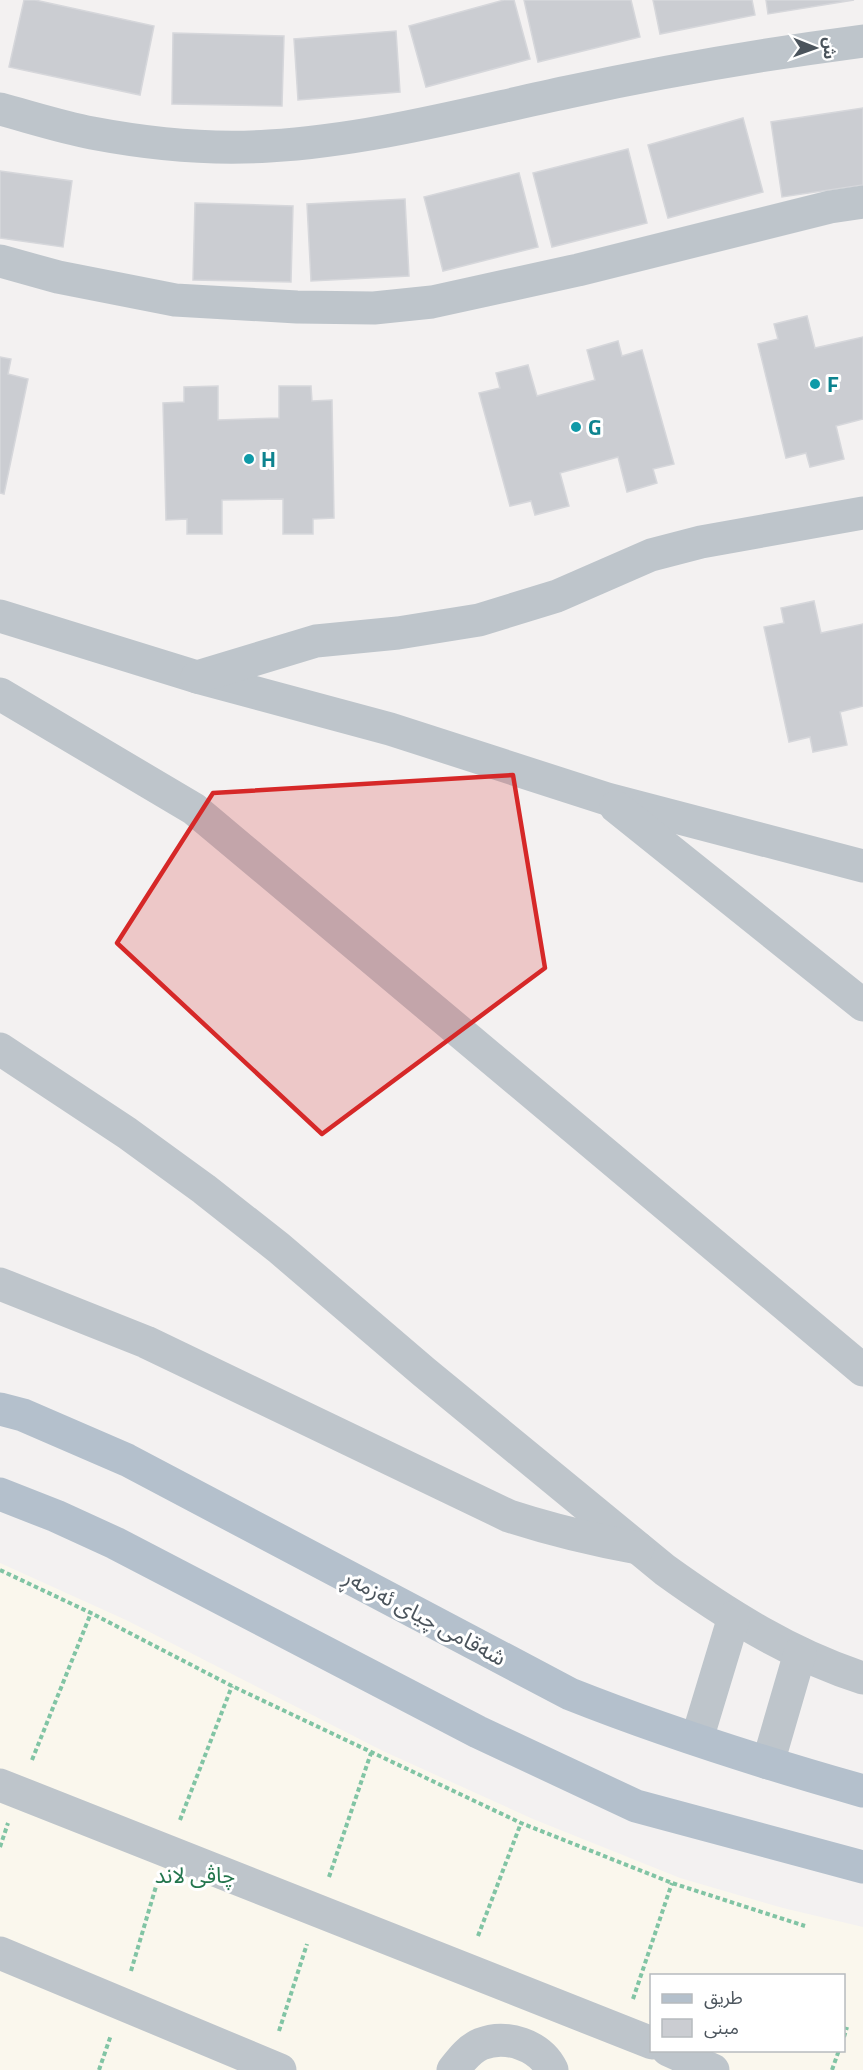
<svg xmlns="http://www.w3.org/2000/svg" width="863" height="2070" viewBox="0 0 863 2070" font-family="'Titillium Web','Noto Sans Arabic',sans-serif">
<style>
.commercial{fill:#faf7ed;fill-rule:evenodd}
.building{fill:#cbcdd2;stroke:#d6d7db;stroke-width:1.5}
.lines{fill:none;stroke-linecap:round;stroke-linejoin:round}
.path{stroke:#81c4a4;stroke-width:4;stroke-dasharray:4.5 3;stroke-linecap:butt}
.minor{stroke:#bec5cb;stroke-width:33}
.major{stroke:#b4c0cc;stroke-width:33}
.marked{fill:#d62828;fill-opacity:0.2;stroke:#d62828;stroke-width:4.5;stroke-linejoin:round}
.culture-dot{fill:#0f9aa8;stroke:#fff;stroke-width:2}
.labels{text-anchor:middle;stroke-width:6;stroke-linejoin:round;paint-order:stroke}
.culture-label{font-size:22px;font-weight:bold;fill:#0d838f;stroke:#fff;text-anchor:start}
.street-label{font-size:22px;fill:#4b545c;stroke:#fff}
.park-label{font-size:22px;fill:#23754d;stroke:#fff}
</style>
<rect width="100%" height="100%" fill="#f3f1f1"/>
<!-- commercial -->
<path class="commercial" d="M 0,1563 L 126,1620 L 383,1751 L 533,1819 L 680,1878 L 783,1908 L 863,1927 L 863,2070 L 0,2070 ZM 652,1976 L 844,1976 L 844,2050 L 652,2050 Z"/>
<!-- building -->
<g class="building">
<path d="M 24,0 L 35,0 L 154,26 L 140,95 L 9,67 Z"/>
<path d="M 504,0 L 514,0 L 530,59 L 426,87 L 409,26 Z"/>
<path d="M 524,0 L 631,0 L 640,37 L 538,62 Z"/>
<path d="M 653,0 L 752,0 L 755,15 L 660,34 Z"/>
<path d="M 766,0 L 854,0 L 768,14 Z"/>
<path d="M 396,31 L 400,92 L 298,100 L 294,39 Z"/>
<path d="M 173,33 L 284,36 L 282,106 L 172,104 Z"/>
<path d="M 863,108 L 863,185 L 782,197 L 771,122 Z"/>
<path d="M 743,118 L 763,192 L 668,218 L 648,145 Z"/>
<path d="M 628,149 L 647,223 L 552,247 L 533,173 Z"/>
<path d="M 0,171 L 72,181 L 63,247 L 0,238 Z"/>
<path d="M 519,173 L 538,247 L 443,271 L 424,197 Z"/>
<path d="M 405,199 L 409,276 L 311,281 L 307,204 Z"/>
<path d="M 195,203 L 293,206 L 291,282 L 193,280 Z"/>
<path d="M 807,316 L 815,348 L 863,337 L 863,419 L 836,426 L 844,459 L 810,467 L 806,453 L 786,458 L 758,344 L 778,339 L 774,324 Z"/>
<path d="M 618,341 L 622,356 L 642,350 L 674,464 L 653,469 L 657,483 L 627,492 L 618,457 L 560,473 L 569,506 L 535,515 L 531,501 L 510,506 L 479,393 L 500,388 L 496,373 L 528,365 L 537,396 L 595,380 L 587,350 Z"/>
<path d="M 0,357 L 11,359 L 8,374 L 28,379 L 4,494 L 0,493 Z"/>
<path d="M 218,386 L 218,420 L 279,418 L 279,386 L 311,386 L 312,401 L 332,400 L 334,518 L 313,519 L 313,534 L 283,534 L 283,499 L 222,500 L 222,534 L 187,534 L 187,519 L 166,520 L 163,403 L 184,402 L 184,387 Z"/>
<path d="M 814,601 L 821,633 L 863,624 L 863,706 L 840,712 L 847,745 L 813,752 L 810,737 L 789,742 L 764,627 L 784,623 L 781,608 Z"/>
</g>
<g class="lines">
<!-- path -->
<g class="path">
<path d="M 0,1570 L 91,1613 L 232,1686 L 521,1823 L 672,1883 L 805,1926"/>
<path d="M 32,1760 L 91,1613"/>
<path d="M 180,1820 L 232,1686"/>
<path d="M 0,1847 L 8,1823"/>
<path d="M 329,1877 L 371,1753"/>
<path d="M 478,1936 L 521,1823"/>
<path d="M 131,1971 L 157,1883"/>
<path d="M 633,1999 L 672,1883"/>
<path d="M 279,2031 L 307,1944"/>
<path d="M 844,2037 L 847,2027"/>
<path d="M 99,2070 L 111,2035"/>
<path d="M 832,2070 L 839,2050"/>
</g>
<!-- minor -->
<g class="minor">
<path d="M 0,109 C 30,117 61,127 92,133 C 150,144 210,150 269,146 C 370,140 469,113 568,92 C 665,71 764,54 863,41"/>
<path d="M 0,261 L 58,277 L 175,300 L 297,307 L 374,308 L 432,302 L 578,270 L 830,207 L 863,202"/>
<path d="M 0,616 L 197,677 L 390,729 L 607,799 L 863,866"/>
<path d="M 197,677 L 316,641 L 398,633 L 479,620 L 557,596 L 651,555 L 701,542 L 863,513"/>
<path d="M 0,694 L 194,809 L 863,1370"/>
<path d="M 616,807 L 863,1005"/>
<path d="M 0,1049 L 127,1133 L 204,1189 L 279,1248 L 424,1372 L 665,1570 C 726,1614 791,1655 863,1678"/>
<path d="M 0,1284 L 146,1342 L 509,1516 C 552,1530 594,1540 638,1548"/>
<path d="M 697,1739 L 734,1617"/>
<path d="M 768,1763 L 800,1653"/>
<path d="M 0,1785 L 652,2043"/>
<path d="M 0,1953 L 280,2070"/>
<path d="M 668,2050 L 713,2070"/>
<path d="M 453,2070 C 461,2060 469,2049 481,2044 C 506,2034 540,2045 552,2070"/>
</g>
<!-- major -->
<g class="major">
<path d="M 0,1409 L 23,1415 L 127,1460 L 570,1694 C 666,1732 764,1763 863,1791"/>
<path d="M 0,1494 L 56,1516 L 115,1543 L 478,1732 L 636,1806 L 863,1867"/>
</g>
</g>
<!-- marked area -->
<path class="marked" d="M 513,775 L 545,968 L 322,1134 L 117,943 L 213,793 Z"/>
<!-- markers -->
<g class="culture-dot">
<circle cx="815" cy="384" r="6"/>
<circle cx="576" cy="427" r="6"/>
<circle cx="249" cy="459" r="6"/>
</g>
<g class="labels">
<!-- culture labels -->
<g class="culture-label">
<text x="827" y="392">F</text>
<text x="588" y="435">G</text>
<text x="261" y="467">H</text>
</g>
<!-- street labels -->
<g class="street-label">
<text transform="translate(425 1617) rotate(28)" y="8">شەقامی چیای ئەزمەڕ</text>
</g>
<!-- park labels -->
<g class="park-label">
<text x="195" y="1883">چاڤی لاند</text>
</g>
</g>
<!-- legend -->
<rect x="650" y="1974" width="195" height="78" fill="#ffffff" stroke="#b7bbbe" stroke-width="1.5"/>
<rect x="662" y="1994" width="30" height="9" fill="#b4c0cc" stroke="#b7bbbe" stroke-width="1.5"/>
<text x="704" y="2004" font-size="18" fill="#4b545c">طريق</text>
<rect x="662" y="2019" width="30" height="18" fill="#cbcdd2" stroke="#b7bbbe" stroke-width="1.5"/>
<text x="704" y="2034" font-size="18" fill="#4b545c">مبنى</text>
<!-- north arrow -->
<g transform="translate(815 48) rotate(91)" stroke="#ffffff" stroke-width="4.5" paint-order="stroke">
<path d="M0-4.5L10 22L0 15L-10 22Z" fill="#4b545c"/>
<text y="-9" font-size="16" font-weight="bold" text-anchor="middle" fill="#4b545c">ش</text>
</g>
</svg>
